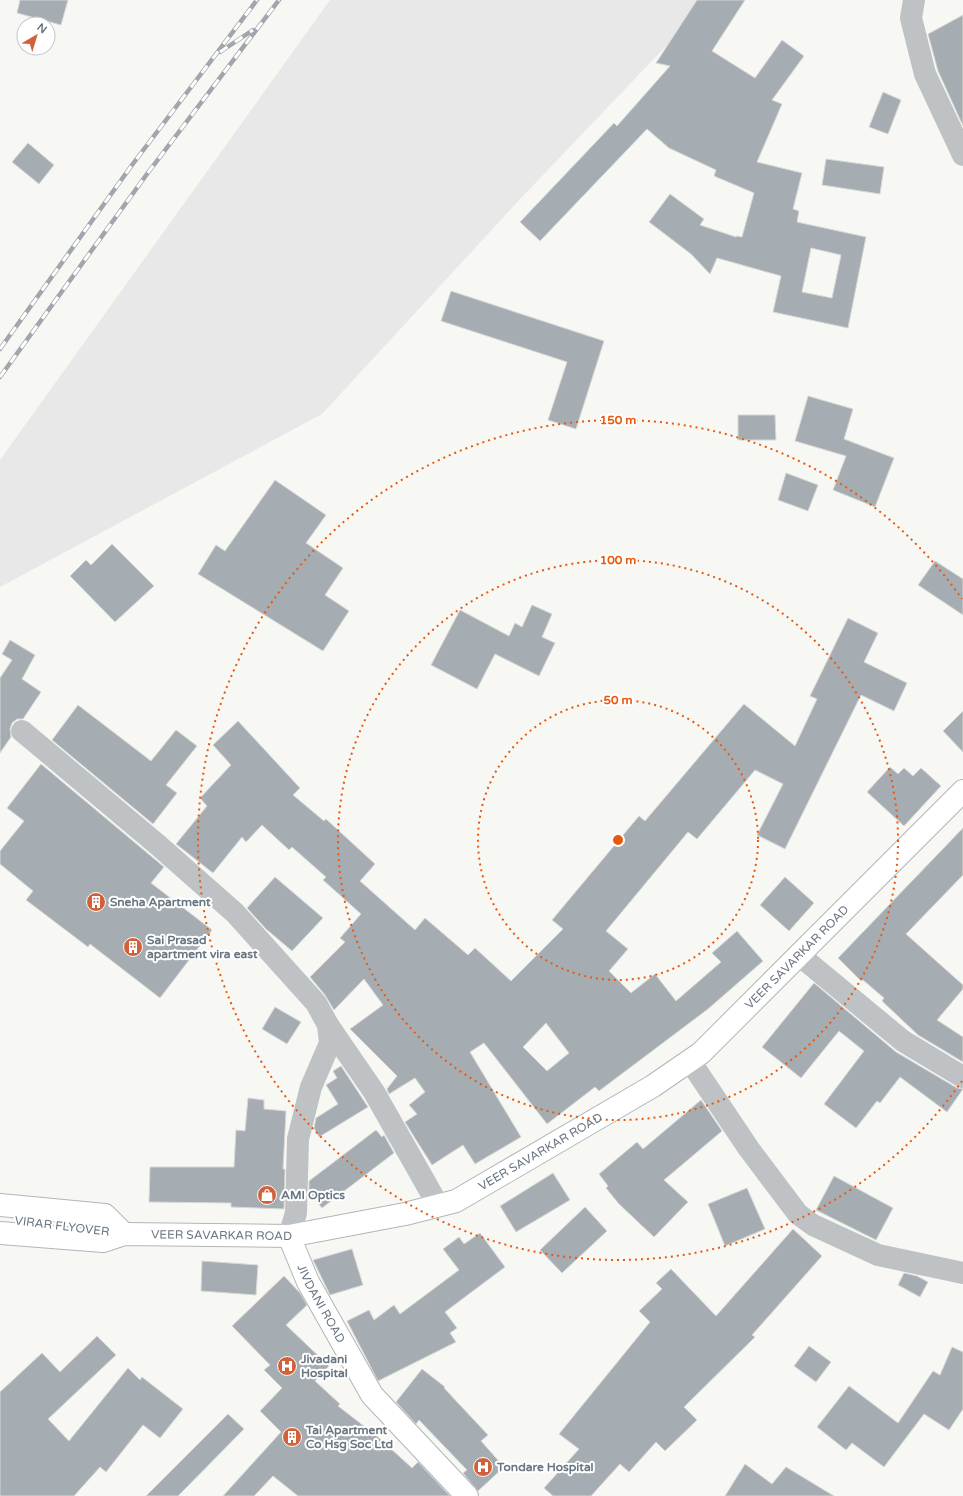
<svg xmlns="http://www.w3.org/2000/svg" width="963" height="1496" viewBox="0 0 963 1496" font-family="'Varela Round',sans-serif">
<style>
.built{fill:#e7e8e7}
.building{fill:#a6adb2;stroke:#d8d8d6;fill-rule:evenodd}
.lines{fill:none;stroke-linecap:round;stroke-linejoin:round}
.major-casing{stroke:#b2b6b9;stroke-width:24}
.minor{stroke:#bec2c5;stroke-width:22}
.major{stroke:#fff;stroke-width:22}
.rail-casing{stroke:#a0a6ab;stroke-width:4.5}
.rail{stroke:#fff;stroke-width:3;stroke-dasharray:9;stroke-linecap:butt}
.ring{fill:none;stroke:#e8590c;stroke-width:2;stroke-dasharray:2 4}
.labels{text-anchor:middle;stroke-width:4;stroke-linejoin:round;paint-order:stroke}
.poi-label{font-size:12px;font-weight:bold;fill:#697682;stroke:#fff;text-anchor:start}
.street-label{font-size:12px;fill:#697682;stroke:#fff}
.centre{fill:#e8590c;stroke:#fff;stroke-width:2}
.ring-label{font-size:12px;text-anchor:middle;font-weight:bold;fill:#e8590c;stroke:#fff;stroke-width:4;stroke-linejoin:round;paint-order:stroke}
</style>
<rect width="100%" height="100%" fill="#f7f7f4"/>
<!-- built -->
<path class="built" d="M 330,0 L 710,0 L 522,197 L 322,414 L 0,587 L 0,460 Z"/>
<!-- building -->
<g class="building">
<path d="M 20,0 L 68,0 L 61,25 L 17,13 Z"/>
<path d="M 697,0 L 745,0 L 712,51 L 755,78 L 782,40 L 804,56 L 772,100 L 782,104 L 757,162 L 802,173 L 793,209 L 799,211 L 797,222 L 866,237 L 848,328 L 773,312 L 781,276 L 717,258 L 710,274 L 691,254 L 649,222 L 670,194 L 704,219 L 700,225 L 736,237 L 737,236 L 742,237 L 754,193 L 714,176 L 716,170 L 669,148 L 647,129 L 540,241 L 520,222 L 614,123 L 617,126 L 670,66 L 656,63 ZM 811,248 L 841,255 L 832,298 L 802,292 Z"/>
<path d="M 963,15 L 963,126 L 938,71 L 928,34 Z"/>
<path d="M 883,92 L 901,100 L 888,134 L 869,127 Z"/>
<path d="M 28,143 L 54,165 L 39,184 L 12,162 Z"/>
<path d="M 826,159 L 884,167 L 880,194 L 822,185 Z"/>
<path d="M 451,291 L 604,341 L 576,429 L 548,420 L 567,362 L 441,321 Z"/>
<path d="M 808,396 L 853,409 L 844,439 L 894,458 L 875,507 L 833,490 L 846,456 L 795,441 Z"/>
<path d="M 738,415 L 775,415 L 776,440 L 738,440 Z"/>
<path d="M 786,473 L 818,485 L 808,511 L 778,500 Z"/>
<path d="M 275,480 L 326,515 L 306,543 L 343,568 L 325,595 L 349,611 L 323,651 L 198,574 L 216,545 L 225,551 Z"/>
<path d="M 112,544 L 154,586 L 115,622 L 70,576 L 86,560 L 91,565 Z"/>
<path d="M 935,561 L 963,579 L 963,615 L 918,585 Z"/>
<path d="M 532,605 L 552,614 L 542,637 L 555,643 L 539,676 L 495,654 L 477,689 L 431,665 L 460,610 L 509,636 L 515,623 L 522,627 Z"/>
<path d="M 848,618 L 878,633 L 864,662 L 907,683 L 894,711 L 861,695 L 785,849 L 757,835 L 783,784 L 755,770 L 697,839 L 688,832 L 606,931 L 628,949 L 609,971 L 631,993 L 655,974 L 676,1001 L 721,962 L 712,953 L 737,931 L 763,961 L 708,1009 L 599,1091 L 595,1087 L 547,1124 L 484,1043 L 470,1052 L 521,1137 L 475,1164 L 463,1145 L 432,1165 L 418,1143 L 405,1122 L 417,1114 L 409,1105 L 425,1092 L 415,1078 L 389,1094 L 387,1089 L 397,1076 L 350,1029 L 383,1005 L 364,979 L 334,1010 L 325,995 L 310,977 L 345,942 L 340,938 L 361,914 L 323,880 L 326,877 L 292,847 L 289,850 L 262,825 L 246,842 L 242,837 L 213,873 L 176,844 L 207,806 L 200,798 L 231,765 L 213,745 L 238,721 L 300,788 L 293,795 L 324,821 L 326,819 L 375,864 L 360,881 L 415,930 L 425,918 L 468,955 L 475,948 L 511,981 L 563,929 L 552,920 L 639,816 L 645,821 L 744,704 L 795,746 L 817,699 L 810,696 ZM 546,1023 L 569,1053 L 547,1071 L 523,1047 Z"/>
<path d="M 10,640 L 35,655 L 22,679 L 41,692 L 23,719 L 17,719 L 12,723 L 10,729 L 11,737 L 0,753 L 0,678 L 12,660 L 2,654 Z"/>
<path d="M 78,705 L 151,761 L 176,730 L 197,746 L 166,785 L 177,793 L 153,824 L 52,740 Z"/>
<path d="M 963,711 L 963,752 L 943,731 Z"/>
<path d="M 41,764 L 164,867 L 151,883 L 212,930 L 160,998 L 90,944 L 88,947 L 26,900 L 33,891 L 0,864 L 0,851 L 24,821 L 7,808 Z"/>
<path d="M 890,767 L 898,774 L 904,768 L 913,776 L 921,768 L 941,786 L 904,826 L 867,792 Z"/>
<path d="M 963,828 L 963,875 L 906,934 L 963,985 L 963,989 L 937,1020 L 963,1037 L 963,1062 L 918,1035 L 882,1001 L 884,998 L 863,980 L 861,981 L 838,958 Z"/>
<path d="M 275,877 L 323,918 L 292,951 L 266,929 L 247,908 Z"/>
<path d="M 785,877 L 814,903 L 789,931 L 760,905 Z"/>
<path d="M 814,983 L 896,1052 L 957,1088 L 963,1089 L 947,1112 L 900,1077 L 880,1103 L 877,1101 L 856,1128 L 824,1104 L 864,1051 L 839,1031 L 801,1078 L 762,1047 Z"/>
<path d="M 275,1007 L 301,1022 L 287,1044 L 262,1029 Z"/>
<path d="M 341,1066 L 368,1107 L 319,1137 L 314,1128 L 316,1118 L 338,1104 L 326,1085 L 337,1078 L 333,1071 Z"/>
<path d="M 248,1098 L 264,1100 L 264,1109 L 286,1111 L 283,1169 L 285,1169 L 284,1209 L 231,1207 L 231,1203 L 149,1202 L 150,1167 L 234,1167 L 236,1130 L 245,1131 Z"/>
<path d="M 701,1100 L 722,1131 L 664,1180 L 688,1202 L 654,1237 L 619,1204 L 606,1188 L 608,1186 L 599,1174 L 637,1142 L 643,1149 Z"/>
<path d="M 376,1130 L 382,1137 L 384,1135 L 394,1153 L 322,1208 L 309,1192 L 309,1181 Z"/>
<path d="M 553,1173 L 570,1200 L 516,1232 L 500,1206 Z"/>
<path d="M 834,1176 L 893,1208 L 876,1240 L 816,1210 Z"/>
<path d="M 747,1188 L 765,1229 L 725,1246 L 708,1204 Z"/>
<path d="M 585,1207 L 607,1231 L 562,1273 L 540,1250 Z"/>
<path d="M 793,1229 L 822,1256 L 752,1335 L 755,1337 L 684,1407 L 697,1420 L 665,1451 L 656,1442 L 629,1472 L 620,1464 L 591,1496 L 553,1496 L 544,1488 L 579,1449 L 559,1434 L 650,1322 L 639,1311 L 662,1289 L 656,1283 L 671,1269 L 716,1316 Z"/>
<path d="M 480,1233 L 505,1267 L 445,1312 L 457,1328 L 450,1333 L 456,1342 L 378,1381 L 347,1321 L 369,1310 L 374,1320 L 394,1305 L 400,1314 L 459,1270 L 443,1249 L 459,1237 L 464,1244 Z"/>
<path d="M 352,1249 L 363,1285 L 330,1295 L 313,1260 Z"/>
<path d="M 202,1261 L 258,1265 L 256,1295 L 201,1291 Z"/>
<path d="M 904,1273 L 917,1276 L 928,1282 L 920,1297 L 898,1285 Z"/>
<path d="M 284,1276 L 300,1293 L 307,1305 L 286,1325 L 329,1366 L 315,1381 L 340,1404 L 338,1406 L 378,1437 L 412,1468 L 418,1462 L 450,1496 L 298,1496 L 273,1476 L 254,1496 L 223,1496 L 281,1432 L 260,1411 L 282,1388 L 264,1370 L 270,1365 L 232,1326 Z"/>
<path d="M 97,1336 L 116,1355 L 48,1419 L 69,1441 L 128,1368 L 140,1380 L 142,1377 L 183,1409 L 160,1438 L 143,1425 L 106,1472 L 100,1467 L 74,1496 L 0,1496 L 0,1392 L 42,1353 L 60,1372 Z"/>
<path d="M 809,1346 L 831,1362 L 816,1382 L 794,1366 Z"/>
<path d="M 952,1347 L 963,1352 L 963,1409 L 949,1430 L 924,1414 L 884,1467 L 852,1443 L 846,1450 L 817,1427 L 849,1386 L 898,1423 L 933,1371 L 940,1375 Z"/>
<path d="M 422,1369 L 445,1387 L 444,1388 L 488,1435 L 481,1441 L 504,1467 L 478,1491 L 463,1473 L 467,1470 L 419,1420 L 416,1424 L 396,1402 Z"/>
<path d="M 228,1414 L 244,1429 L 178,1496 L 146,1496 Z"/>
<path d="M 745,1464 L 772,1484 L 786,1467 L 834,1496 L 725,1496 Z"/>
</g>
<g class="lines">
<!-- major casing -->
<g class="major-casing">
<g id="major">
<path d="M 0,1205 L 105,1215 L 124,1234"/>
<path id="s1" d="M 0,1233 L 103,1241 L 124,1234 L 289,1236 L 405,1214 L 456,1201 L 653,1086 L 701,1053 L 963,791"/>
<path id="s2" d="M 289,1236 L 308,1282 L 372,1395 L 467,1496"/>
</g>
</g>
<!-- minor -->
<g class="minor">
<path d="M 914,0 L 911,18 L 925,74 L 963,155"/>
<path d="M 22,731 L 158,845 L 235,913 L 316,1003 L 328,1025 L 330,1043 L 311,1087 L 298,1139 L 296,1213 L 289,1236"/>
<path d="M 799,955 L 903,1041 L 963,1077"/>
<path d="M 328,1025 L 374,1092 L 438,1205"/>
<path d="M 690,1061 L 749,1149 L 798,1214 L 813,1225 L 878,1255 L 963,1273"/>
</g>
<!-- major -->
<use href="#major" class="major"/>
<!-- rail casing -->
<g class="rail-casing">
<g id="rail">
<path d="M 220,52 L 253,30"/>
<path d="M 0,349 L 132,165 L 257,0"/>
<path d="M 0,377 L 147,174 L 279,0"/>
</g>
</g>
<!-- rail -->
<use href="#rail" class="rail"/>
</g>
<!-- distance rings -->
<g class="ring">
<circle cx="618" cy="840" r="140"/>
<circle cx="618" cy="840" r="280"/>
<path d="M962 1081A420 420 0 1 1 962 599"/>
</g>
<!-- icons -->
<defs>
<g id="building-disc" transform="scale(1)"><circle r="9.5" fill="#d1613a" stroke="#fff"/><path d="M-4-6H4V6H1V3H-1V6H-4ZM-2.5-4.3h1.7v1.8h-1.7ZM.8-4.3h1.7v1.8H.8ZM-2.5-1h1.7V.8h-1.7ZM.8-1h1.7V.8H.8Z" fill="#fff"/></g>
<g id="shop-disc" transform="scale(1)"><circle r="9.5" fill="#d1613a" stroke="#fff"/><path d="M-5-2.5h2.3a2.7 3.5 0 0 1 5.4 0H5L5.5 6h-11ZM-1.5-2.5h3a1.5 2.3 0 0 0-3 0Z" fill="#fff"/></g>
<g id="hospital-disc" transform="scale(1)"><circle r="9.5" fill="#d1613a" stroke="#fff"/><path d="M-5-5h3v3.5h4V-5h3V5h-3V1.5h-4V5h-3Z" fill="#fff"/></g>
</defs>
<g fill-rule="evenodd">
<use href="#building-disc" x="96" y="902"/>
<use href="#building-disc" x="133" y="947"/>
<use href="#shop-disc" x="267" y="1195"/>
<use href="#hospital-disc" x="287" y="1366"/>
<use href="#building-disc" x="292" y="1437"/>
<use href="#hospital-disc" x="483" y="1467"/>
</g>
<g class="labels">
<!-- poi labels -->
<g class="poi-label">
<text x="110" y="906">Sneha Apartment</text>
<text x="147" y="944">Sai Prasad<tspan x="147" dy="14">apartment vira east</tspan></text>
<text x="281" y="1199">AMI Optics</text>
<text x="301" y="1363">Jivadani<tspan x="301" dy="14">Hospital</tspan></text>
<text x="306" y="1434">Tai Apartment<tspan x="306" dy="14">Co Hsg Soc Ltd</tspan></text>
<text x="497" y="1471">Tondare Hospital</text>
</g>
<!-- street labels -->
<g class="street-label">
<text dy="4" stroke="none"><textPath href="#s1" startOffset="883">VEER SAVARKAR ROAD</textPath></text>
<text dy="4" stroke="none"><textPath href="#s1" startOffset="559">VEER SAVARKAR ROAD</textPath></text>
<text transform="translate(62 1226) rotate(7)" y="4">VIRAR FLYOVER</text>
<text dy="4" stroke="none"><textPath href="#s1" startOffset="223">VEER SAVARKAR ROAD</textPath></text>
<text dy="4" stroke="none"><textPath href="#s2" startOffset="75">JIVDANI ROAD</textPath></text>
</g>
</g>
<circle cx="618" cy="840" r="6" class="centre"/>
<g class="ring-label">
<text x="618" y="424">150 m</text>
<text x="618" y="564">100 m</text>
<text x="618" y="704">50 m</text>
</g>
<!-- north arrow -->
<g transform="translate(36 36) rotate(38)"><circle r="19" fill="#ffffff" stroke="#c3c8cd"/>
<path d="M0-3L7 15L0 10L-7 15Z" fill="#d1613a"/>
<text y="-6" font-size="11" font-weight="bold" text-anchor="middle" fill="#697682">N</text>
</g>
</svg>
